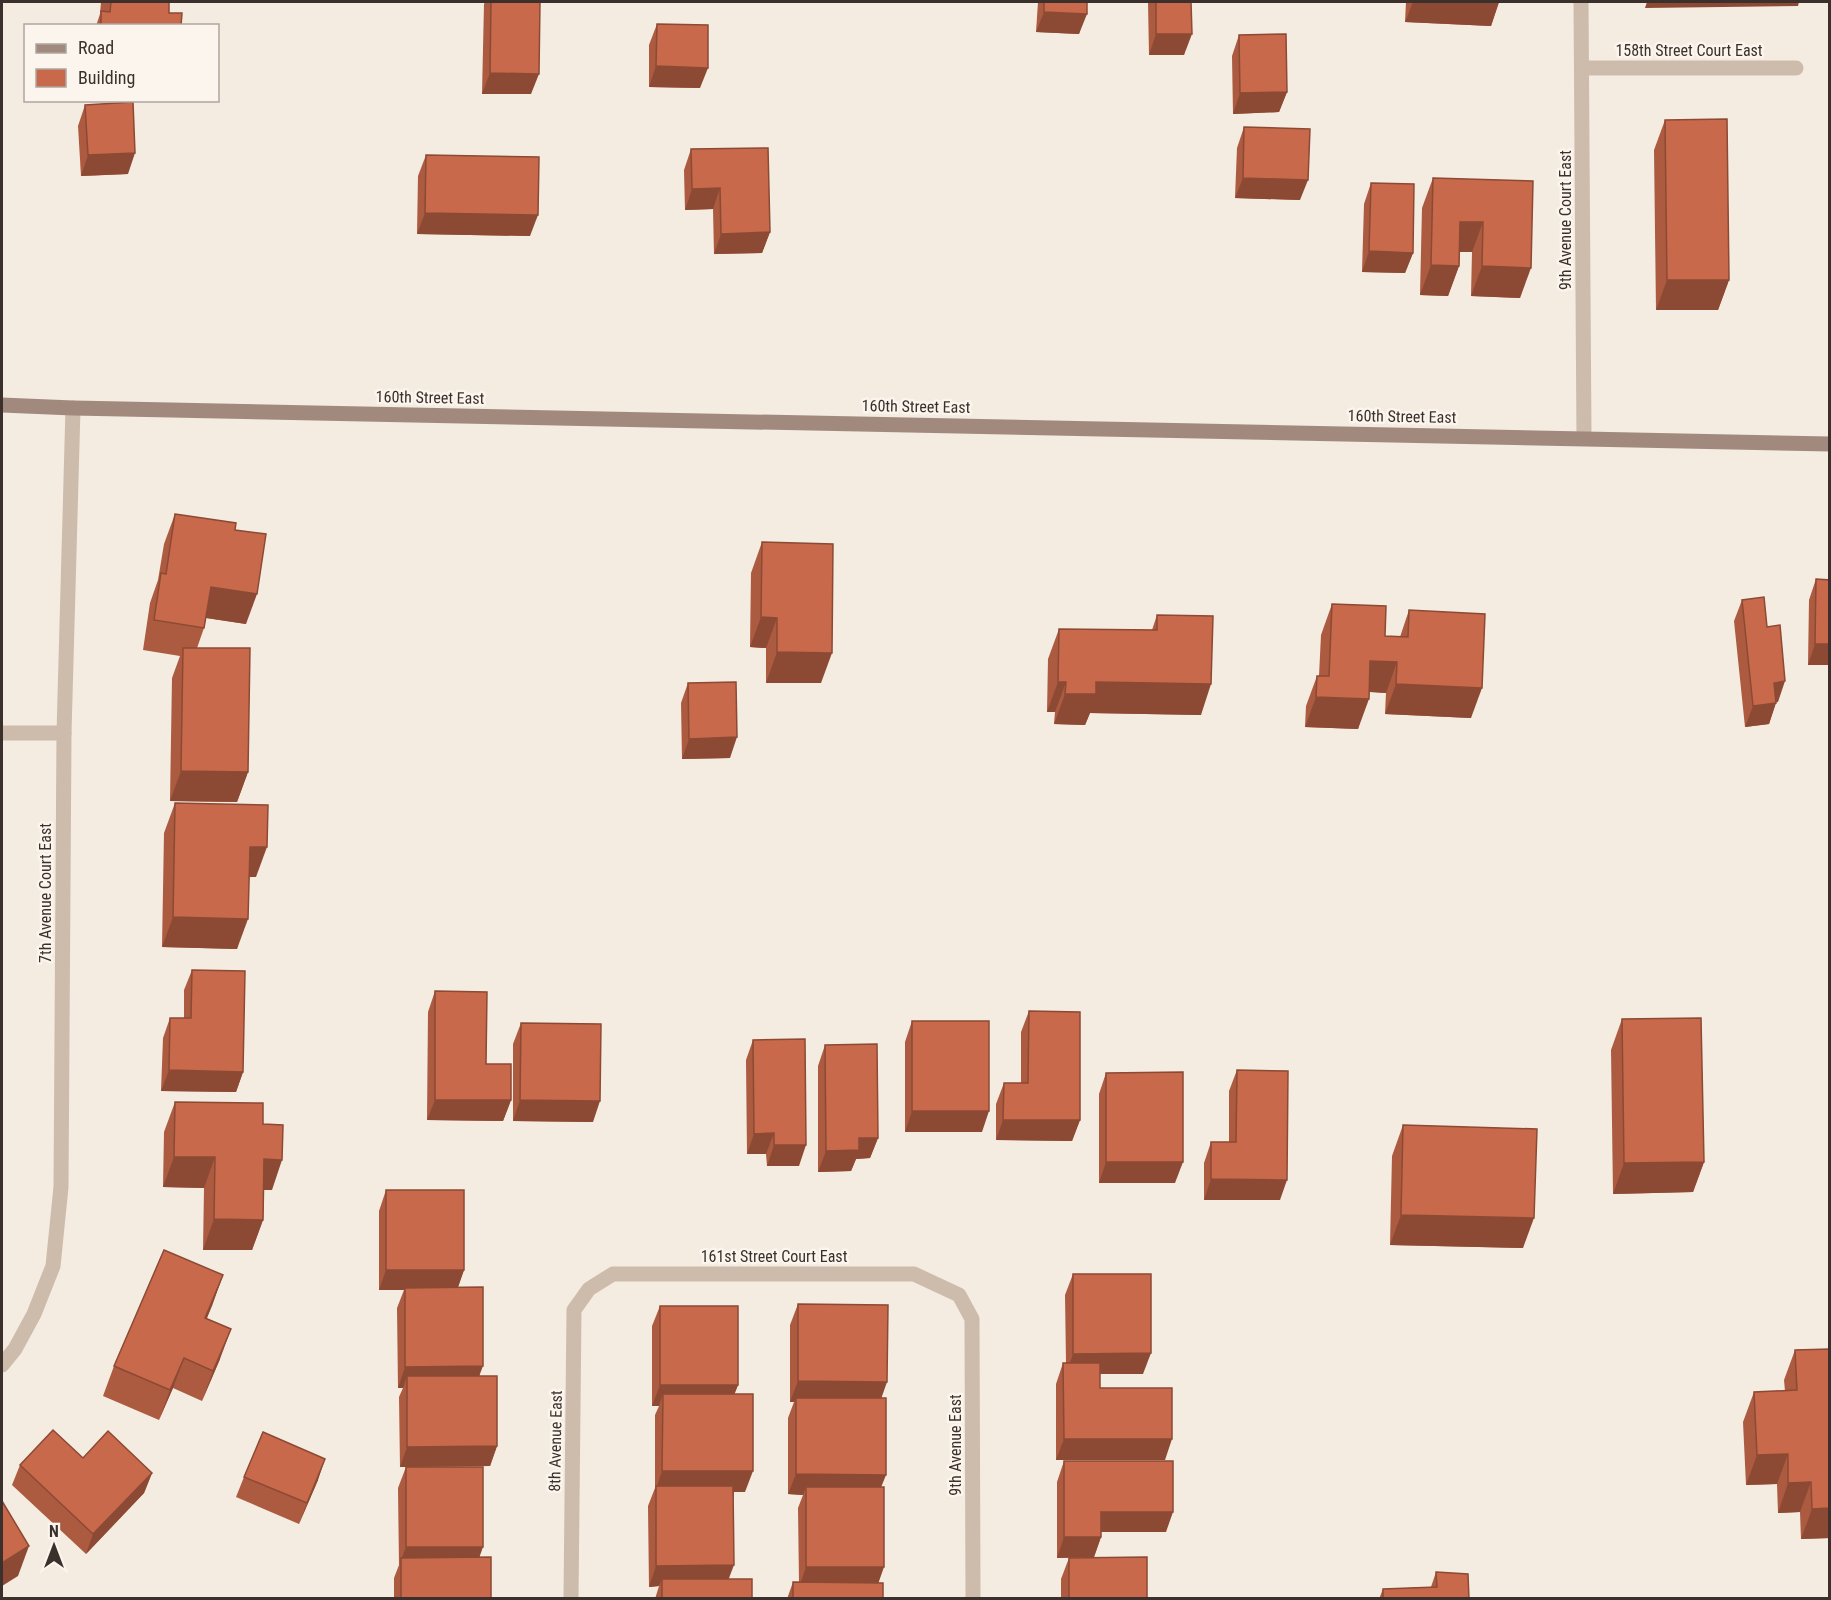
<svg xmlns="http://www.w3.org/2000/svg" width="1831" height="1600" viewBox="0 0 1831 1600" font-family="'Roboto Condensed',sans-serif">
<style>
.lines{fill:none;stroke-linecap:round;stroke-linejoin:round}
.street{stroke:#cdbbac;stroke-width:15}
.secondary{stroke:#a18a7d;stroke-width:15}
.wall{fill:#ac5a40}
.shaded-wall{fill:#8c4a34}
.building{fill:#c8694b;stroke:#8c4a34;stroke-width:1.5}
.labels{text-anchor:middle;stroke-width:5;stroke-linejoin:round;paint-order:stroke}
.street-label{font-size:16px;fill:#3b302b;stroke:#fbf5ee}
</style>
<rect width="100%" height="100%" fill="#f4ebe1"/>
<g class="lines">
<!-- street -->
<g class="street">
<path d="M 1581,2 L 1584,438"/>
<path d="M 1582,68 L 1796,68"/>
<path d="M 2,733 L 64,733"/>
<path d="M 2,1365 L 15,1349 L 34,1314 L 53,1266 L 61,1187 L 64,733 L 73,408"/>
<path d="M 571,1598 L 574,1310 L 589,1289 L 613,1274 L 914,1274 L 959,1295 L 972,1319 L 973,1598"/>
</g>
<!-- secondary -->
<path class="secondary" d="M 2,405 L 73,408 L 1830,444"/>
</g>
<!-- wall -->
<g class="wall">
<path d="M 101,2 L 169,2 L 169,13 L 181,26 L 96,26 L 100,14 Z"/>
<path d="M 485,2 L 540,2 L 531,94 L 482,94 L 484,4 Z"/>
<path d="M 1038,2 L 1087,2 L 1079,34 L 1036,32 Z"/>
<path d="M 1148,2 L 1191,2 L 1184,55 L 1149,55 Z"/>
<path d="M 1406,2 L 1499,2 L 1491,26 L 1405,22 Z"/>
<path d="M 657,24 L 700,88 L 649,87 L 649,45 Z"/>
<path d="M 1239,35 L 1287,92 L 1279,112 L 1233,114 L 1232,56 Z"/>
<path d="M 85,105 L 128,174 L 81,176 L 78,126 Z"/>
<path d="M 1665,120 L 1729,280 L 1718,310 L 1656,310 L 1654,150 Z"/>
<path d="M 1244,127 L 1300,200 L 1235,198 L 1237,148 Z"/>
<path d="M 691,149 L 770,232 L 762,253 L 714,254 L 713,209 L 685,210 L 684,170 Z"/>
<path d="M 426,155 L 530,236 L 417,234 L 418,176 Z"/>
<path d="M 1433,178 L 1533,181 L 1520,298 L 1471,296 L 1472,252 L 1460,252 L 1459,266 L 1448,296 L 1420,295 L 1422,208 Z"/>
<path d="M 1371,183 L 1413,253 L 1405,273 L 1362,272 L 1364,204 Z"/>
<path d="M 175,514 L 235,530 L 246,624 L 206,618 L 204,628 L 197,648 L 248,772 L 237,802 L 170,801 L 172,678 L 180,656 L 143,650 L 150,603 L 158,580 L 164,544 Z"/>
<path d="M 762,542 L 821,683 L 766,683 L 766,648 L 750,647 L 751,573 Z"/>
<path d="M 1816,579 L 1830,665 L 1808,665 L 1809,600 Z"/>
<path d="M 1742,600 L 1767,627 L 1778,702 L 1776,702 L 1769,724 L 1745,727 L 1734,621 Z"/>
<path d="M 1332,604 L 1385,636 L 1400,637 L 1409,610 L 1471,718 L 1385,714 L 1386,693 L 1369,692 L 1358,729 L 1305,727 L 1306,706 L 1317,676 L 1319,676 L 1321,635 Z"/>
<path d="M 1157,615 L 1201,715 L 1090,713 L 1085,725 L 1054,724 L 1055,712 L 1047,712 L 1048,659 L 1059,629 L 1152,630 Z"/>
<path d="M 688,683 L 730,758 L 682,759 L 681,703 Z"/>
<path d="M 175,803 L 256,877 L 249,877 L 237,949 L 162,947 L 164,833 Z"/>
<path d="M 192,970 L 243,1072 L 236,1092 L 161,1091 L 163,1038 L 170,1018 L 184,1018 L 184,990 Z"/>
<path d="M 435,991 L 511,1100 L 503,1121 L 427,1120 L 428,1012 Z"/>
<path d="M 1029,1011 L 1080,1120 L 1072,1141 L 996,1140 L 996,1104 L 1004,1083 L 1021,1083 L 1021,1032 Z"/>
<path d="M 1622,1019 L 1704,1162 L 1693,1192 L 1613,1194 L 1611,1050 Z"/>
<path d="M 912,1021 L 982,1132 L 905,1132 L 905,1042 Z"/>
<path d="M 521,1023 L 593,1122 L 513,1121 L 513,1044 Z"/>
<path d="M 753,1040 L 799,1166 L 767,1166 L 766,1154 L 747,1154 L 746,1060 Z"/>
<path d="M 825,1045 L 878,1138 L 870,1158 L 856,1159 L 851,1171 L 818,1172 L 818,1066 Z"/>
<path d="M 1237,1070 L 1280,1200 L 1204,1200 L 1204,1163 L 1211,1142 L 1229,1142 L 1229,1091 Z"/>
<path d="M 1106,1073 L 1175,1183 L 1099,1183 L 1099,1094 Z"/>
<path d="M 175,1102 L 263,1124 L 272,1190 L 264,1190 L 263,1220 L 252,1250 L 203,1250 L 204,1188 L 163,1187 L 164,1132 Z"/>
<path d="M 1403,1125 L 1523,1248 L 1390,1245 L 1392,1156 Z"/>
<path d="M 386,1190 L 464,1270 L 458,1287 L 497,1446 L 490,1466 L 400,1467 L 399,1397 L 403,1388 L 398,1388 L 397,1308 L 404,1290 L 379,1290 L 379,1211 Z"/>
<path d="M 1073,1274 L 1143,1374 L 1100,1374 L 1100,1388 L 1165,1460 L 1056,1460 L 1056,1384 L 1063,1363 L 1066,1363 L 1065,1295 Z"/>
<path d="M 223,1275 L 207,1318 L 220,1359 L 202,1401 L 173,1388 L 159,1420 L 103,1396 L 114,1366 Z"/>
<path d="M 798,1304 L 882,1398 L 881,1487 L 878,1583 L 883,1599 L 787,1599 L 793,1582 L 799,1582 L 798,1508 L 803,1495 L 788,1494 L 788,1418 L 794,1402 L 790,1402 L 790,1325 Z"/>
<path d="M 660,1306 L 738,1385 L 734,1394 L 745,1492 L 734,1492 L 729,1579 L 752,1599 L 655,1599 L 659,1586 L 649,1587 L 648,1506 L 655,1488 L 655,1415 L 659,1406 L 652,1406 L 652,1326 Z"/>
<path d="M 1830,1349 L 1830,1538 L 1801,1539 L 1800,1512 L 1778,1513 L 1777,1484 L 1746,1485 L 1743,1422 L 1754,1392 L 1785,1391 L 1784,1380 L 1795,1350 Z"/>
<path d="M 1064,1461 L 1166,1532 L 1101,1532 L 1101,1537 L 1094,1557 L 1057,1558 L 1057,1482 Z"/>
<path d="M 20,1465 L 152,1473 L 144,1493 L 86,1554 L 12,1485 Z"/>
<path d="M 406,1467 L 480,1557 L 491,1599 L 394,1599 L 394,1578 L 399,1565 L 398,1488 Z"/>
<path d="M 244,1477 L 318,1480 L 299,1524 L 236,1497 Z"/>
<path d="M 1069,1558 L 1147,1599 L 1061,1599 L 1061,1579 Z"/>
<path d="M 1436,1572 L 1469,1599 L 1379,1599 L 1383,1589 L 1431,1587 Z"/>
</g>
<!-- shaded-wall -->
<g class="shaded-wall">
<path d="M 1413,2 L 1499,2 L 1491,26 L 1405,22 Z"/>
<path d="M 1647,2 L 1799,2 L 1798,6 L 1645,8 Z"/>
<path d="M 1044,12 L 1087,14 L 1079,34 L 1036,32 Z"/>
<path d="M 1156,34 L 1192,34 L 1184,55 L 1149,55 Z"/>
<path d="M 656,66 L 708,68 L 700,88 L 649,87 Z"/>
<path d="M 490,73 L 539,74 L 531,94 L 482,94 Z"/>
<path d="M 1287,92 L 1279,112 L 1233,114 L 1240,93 Z"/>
<path d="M 134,100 L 169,100 L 169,102 Z"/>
<path d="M 135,153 L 128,174 L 81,176 L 88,155 Z"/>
<path d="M 1243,178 L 1308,180 L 1300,200 L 1235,198 Z"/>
<path d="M 720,188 L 713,209 L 685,210 L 692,189 Z"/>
<path d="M 425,213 L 538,215 L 530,236 L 417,234 Z"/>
<path d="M 1460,222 L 1483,222 L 1472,252 L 1449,252 Z"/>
<path d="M 770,232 L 762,253 L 714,254 L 721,234 Z"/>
<path d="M 1369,251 L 1413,253 L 1405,273 L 1362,272 Z"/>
<path d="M 1431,265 L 1459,266 L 1448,296 L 1420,295 Z"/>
<path d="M 1482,266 L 1531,268 L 1520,298 L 1471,296 Z"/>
<path d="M 1667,280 L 1729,280 L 1718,310 L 1656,310 Z"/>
<path d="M 211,587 L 257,594 L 246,624 L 200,617 Z"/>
<path d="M 761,617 L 777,618 L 766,648 L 750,647 Z"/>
<path d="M 1815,644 L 1830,644 L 1830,665 L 1808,665 Z"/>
<path d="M 777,652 L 832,653 L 821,683 L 766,683 Z"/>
<path d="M 1370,661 L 1397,662 L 1386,693 L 1359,691 Z"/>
<path d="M 1785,681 L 1778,702 L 1767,703 L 1774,683 Z"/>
<path d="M 1058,682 L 1066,682 L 1055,712 L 1047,712 Z"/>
<path d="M 1096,682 L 1211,684 L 1201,715 L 1090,713 L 1085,725 L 1054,724 L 1065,694 Z"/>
<path d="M 1396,684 L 1482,688 L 1471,718 L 1385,714 Z"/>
<path d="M 1316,697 L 1369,699 L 1358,729 L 1305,727 Z"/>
<path d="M 1776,703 L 1769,724 L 1745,727 L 1753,706 Z"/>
<path d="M 737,737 L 730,758 L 682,759 L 689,739 Z"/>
<path d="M 181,771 L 248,772 L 237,802 L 170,801 Z"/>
<path d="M 250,847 L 267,847 L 256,877 L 239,877 Z"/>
<path d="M 173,917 L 248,919 L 237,949 L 162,947 Z"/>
<path d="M 169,1070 L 243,1072 L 236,1092 L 161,1091 Z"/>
<path d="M 435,1100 L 511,1100 L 503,1121 L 427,1120 Z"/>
<path d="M 520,1100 L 600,1101 L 593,1122 L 513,1121 Z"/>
<path d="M 912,1111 L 989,1111 L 982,1132 L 905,1132 Z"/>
<path d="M 1003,1120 L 1080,1120 L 1072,1141 L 996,1140 Z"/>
<path d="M 774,1133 L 766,1154 L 747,1154 L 754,1134 Z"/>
<path d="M 859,1138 L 878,1138 L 870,1158 L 856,1159 L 851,1171 L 818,1172 L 826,1151 Z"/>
<path d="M 774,1145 L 806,1145 L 799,1166 L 767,1166 Z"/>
<path d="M 174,1157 L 215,1157 L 204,1188 L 163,1187 Z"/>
<path d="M 264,1159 L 282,1160 L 272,1190 L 253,1190 Z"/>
<path d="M 1106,1162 L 1183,1162 L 1175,1183 L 1099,1183 Z"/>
<path d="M 1704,1162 L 1693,1192 L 1613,1194 L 1624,1163 Z"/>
<path d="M 1211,1179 L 1287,1180 L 1280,1200 L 1204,1200 Z"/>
<path d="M 1401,1215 L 1534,1218 L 1523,1248 L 1390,1245 Z"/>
<path d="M 214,1219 L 263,1220 L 252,1250 L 203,1250 Z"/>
<path d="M 386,1270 L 464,1270 L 457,1290 L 405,1288 L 404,1290 L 379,1290 Z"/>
<path d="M 223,1275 L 212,1306 L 194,1348 L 205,1318 Z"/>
<path d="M 231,1329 L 220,1359 L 202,1401 L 213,1371 Z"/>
<path d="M 1151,1353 L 1143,1374 L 1066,1374 L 1073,1354 Z"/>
<path d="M 184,1358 L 173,1388 L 159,1420 L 170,1390 Z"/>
<path d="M 483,1366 L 475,1387 L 407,1376 L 403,1388 L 398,1388 L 405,1367 Z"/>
<path d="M 798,1381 L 887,1382 L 880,1402 L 796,1398 L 794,1402 L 790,1402 Z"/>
<path d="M 660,1385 L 738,1385 L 730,1406 L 663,1394 L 659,1406 L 652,1406 Z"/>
<path d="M 1064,1439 L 1172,1439 L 1165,1460 L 1056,1460 Z"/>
<path d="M 497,1446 L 490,1466 L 400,1467 L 407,1447 Z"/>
<path d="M 1788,1454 L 1777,1484 L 1746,1485 L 1757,1455 Z"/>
<path d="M 325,1459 L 318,1480 L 299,1524 L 307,1503 Z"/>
<path d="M 662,1471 L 753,1471 L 745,1492 L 655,1492 Z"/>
<path d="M 152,1473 L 144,1493 L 86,1554 L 93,1534 Z"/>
<path d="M 796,1474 L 886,1475 L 878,1495 L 806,1487 L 803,1495 L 788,1494 Z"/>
<path d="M 1811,1482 L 1800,1512 L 1778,1513 L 1788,1483 Z"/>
<path d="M 1830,1508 L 1830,1538 L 1801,1539 L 1812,1509 Z"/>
<path d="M 1101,1512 L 1173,1512 L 1166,1532 L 1094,1532 Z"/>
<path d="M 1064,1537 L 1101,1537 L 1094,1557 L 1057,1558 Z"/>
<path d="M 29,1546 L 18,1576 L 2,1586 L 2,1563 Z"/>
<path d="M 406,1547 L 483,1547 L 476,1567 L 401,1560 Z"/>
<path d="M 734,1565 L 726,1586 L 662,1579 L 659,1586 L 649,1587 L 656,1566 Z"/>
<path d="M 806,1567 L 884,1567 L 877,1587 L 799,1587 Z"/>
</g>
<!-- building -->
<g class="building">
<path d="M 111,2 L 169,2 L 169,13 L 182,13 L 181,26 L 101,26 L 101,11 L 110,12 Z"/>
<path d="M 491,2 L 540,2 L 539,74 L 490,73 Z"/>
<path d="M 1044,2 L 1087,2 L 1087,14 L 1044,12 Z"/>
<path d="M 1156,2 L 1191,2 L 1192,34 L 1156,34 Z"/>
<path d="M 657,24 L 708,25 L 708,68 L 656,66 Z"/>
<path d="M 1286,34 L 1287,92 L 1240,93 L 1239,35 Z"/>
<path d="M 133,102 L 135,153 L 88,155 L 85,105 Z"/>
<path d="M 1727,119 L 1729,280 L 1667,280 L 1665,120 Z"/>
<path d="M 1244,127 L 1310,129 L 1308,180 L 1243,178 Z"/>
<path d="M 768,148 L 770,232 L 721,234 L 720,188 L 692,189 L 691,149 Z"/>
<path d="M 426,155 L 539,157 L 538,215 L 425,213 Z"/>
<path d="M 1433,178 L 1533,181 L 1531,268 L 1482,266 L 1483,222 L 1460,222 L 1459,266 L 1431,265 Z"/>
<path d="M 1371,183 L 1414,184 L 1413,253 L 1369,251 Z"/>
<path d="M 175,514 L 236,523 L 235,530 L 266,534 L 257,594 L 211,587 L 204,628 L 154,620 L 161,573 L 166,574 Z"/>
<path d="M 762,542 L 833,544 L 832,653 L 777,652 L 777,618 L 761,617 Z"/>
<path d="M 1816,579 L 1830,580 L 1830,644 L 1815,644 Z"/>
<path d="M 1764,597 L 1767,627 L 1780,625 L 1785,681 L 1774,683 L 1776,703 L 1753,706 L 1742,600 Z"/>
<path d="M 1332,604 L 1386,606 L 1385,636 L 1408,637 L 1409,610 L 1485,614 L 1482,688 L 1396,684 L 1397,662 L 1370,661 L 1369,699 L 1316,697 L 1317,676 L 1329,676 Z"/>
<path d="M 1157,615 L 1213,616 L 1211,684 L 1096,682 L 1096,694 L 1065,694 L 1066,682 L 1058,682 L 1059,629 L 1157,630 Z"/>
<path d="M 183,648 L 250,648 L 248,772 L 181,771 Z"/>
<path d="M 736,682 L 737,737 L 689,739 L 688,683 Z"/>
<path d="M 175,803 L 268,805 L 267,847 L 250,847 L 248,919 L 173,917 Z"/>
<path d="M 192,970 L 245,971 L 243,1072 L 169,1070 L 170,1018 L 191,1018 Z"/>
<path d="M 435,991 L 487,992 L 486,1064 L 511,1064 L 511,1100 L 435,1100 Z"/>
<path d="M 1029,1011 L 1080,1012 L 1080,1120 L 1003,1120 L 1004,1083 L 1028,1083 Z"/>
<path d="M 1701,1018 L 1704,1162 L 1624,1163 L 1622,1019 Z"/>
<rect x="912" y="1021" width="77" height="90"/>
<path d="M 521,1023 L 601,1024 L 600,1101 L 520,1100 Z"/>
<path d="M 805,1039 L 806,1145 L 774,1145 L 774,1133 L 754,1134 L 753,1040 Z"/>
<path d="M 877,1044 L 878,1138 L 859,1138 L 859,1150 L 826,1151 L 825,1045 Z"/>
<path d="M 1237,1070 L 1288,1071 L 1287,1180 L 1211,1179 L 1211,1142 L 1236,1142 Z"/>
<path d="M 1183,1072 L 1183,1162 L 1106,1162 L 1106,1073 Z"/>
<path d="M 175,1102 L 263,1103 L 263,1124 L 283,1125 L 282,1160 L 264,1159 L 263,1220 L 214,1219 L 215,1157 L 174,1157 Z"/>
<path d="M 1403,1125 L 1537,1129 L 1534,1218 L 1401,1215 Z"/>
<rect x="386" y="1190" width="78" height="80"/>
<path d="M 164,1250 L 223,1275 L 205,1318 L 231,1329 L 213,1371 L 184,1358 L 170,1390 L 114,1366 Z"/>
<path d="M 1073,1274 L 1151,1274 L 1151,1353 L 1073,1354 Z"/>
<path d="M 483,1287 L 483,1366 L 405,1367 L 405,1288 Z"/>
<path d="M 798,1304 L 888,1305 L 887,1382 L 798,1381 Z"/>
<rect x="660" y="1306" width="78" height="79"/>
<path d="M 1830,1349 L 1830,1508 L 1812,1509 L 1811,1482 L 1788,1483 L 1788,1454 L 1757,1455 L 1754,1392 L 1797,1390 L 1795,1350 Z"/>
<path d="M 1063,1363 L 1100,1363 L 1100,1388 L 1172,1388 L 1172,1439 L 1064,1439 Z"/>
<path d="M 407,1376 L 497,1376 L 497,1446 L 407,1447 Z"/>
<path d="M 663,1394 L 753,1394 L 753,1471 L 662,1471 Z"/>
<path d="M 796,1398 L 886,1398 L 886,1475 L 796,1474 Z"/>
<path d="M 53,1430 L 83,1458 L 108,1431 L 152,1473 L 93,1534 L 20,1465 Z"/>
<path d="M 263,1432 L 325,1459 L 307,1503 L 244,1477 Z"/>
<path d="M 1064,1461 L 1173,1461 L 1173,1512 L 1101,1512 L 1101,1537 L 1064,1537 Z"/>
<rect x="406" y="1467" width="77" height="80"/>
<path d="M 656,1486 L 733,1486 L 734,1565 L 656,1566 Z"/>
<rect x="806" y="1487" width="78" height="80"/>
<path d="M 2,1501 L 29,1546 L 2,1563 Z"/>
<path d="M 491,1557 L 491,1599 L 401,1599 L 401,1558 Z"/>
<path d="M 1147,1557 L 1147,1599 L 1069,1599 L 1069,1558 Z"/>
<path d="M 1436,1572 L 1468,1574 L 1469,1599 L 1383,1599 L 1383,1589 L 1437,1587 Z"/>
<rect x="662" y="1579" width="90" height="20"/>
<path d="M 793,1582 L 883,1583 L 883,1599 L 793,1599 Z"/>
</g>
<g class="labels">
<!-- street labels -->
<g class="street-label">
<text x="1689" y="56">158th Street Court East</text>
<text transform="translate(1565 220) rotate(-90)" y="6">9th Avenue Court East</text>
<text transform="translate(430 397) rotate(1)" y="6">160th Street East</text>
<text transform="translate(916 406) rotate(1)" y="6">160th Street East</text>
<text transform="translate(1402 416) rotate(1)" y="6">160th Street East</text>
<text transform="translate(45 893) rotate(-90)" y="6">7th Avenue Court East</text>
<text x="774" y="1262">161st Street Court East</text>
<text transform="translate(555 1441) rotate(-89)" y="6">8th Avenue East</text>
<text transform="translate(955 1445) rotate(-90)" y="6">9th Avenue East</text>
</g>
</g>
<!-- border -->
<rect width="1831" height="1600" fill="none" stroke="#3b302b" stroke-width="6"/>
<!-- legend -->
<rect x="24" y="24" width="195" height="78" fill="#fbf5ee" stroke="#aea6a0" stroke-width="1.5"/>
<rect x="36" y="44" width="30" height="9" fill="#a18a7d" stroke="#aea6a0" stroke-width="1.5"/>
<text x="78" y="54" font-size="18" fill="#3b302b">Road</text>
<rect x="36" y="69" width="30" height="18" fill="#c8694b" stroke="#aea6a0" stroke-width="1.5"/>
<text x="78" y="84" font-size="18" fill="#3b302b">Building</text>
<!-- north arrow -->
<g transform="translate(54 1546)" stroke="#fbf5ee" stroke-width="4.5" paint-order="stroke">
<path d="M0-4.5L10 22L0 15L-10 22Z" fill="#3b302b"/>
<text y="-9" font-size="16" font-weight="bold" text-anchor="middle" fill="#3b302b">N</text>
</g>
</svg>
